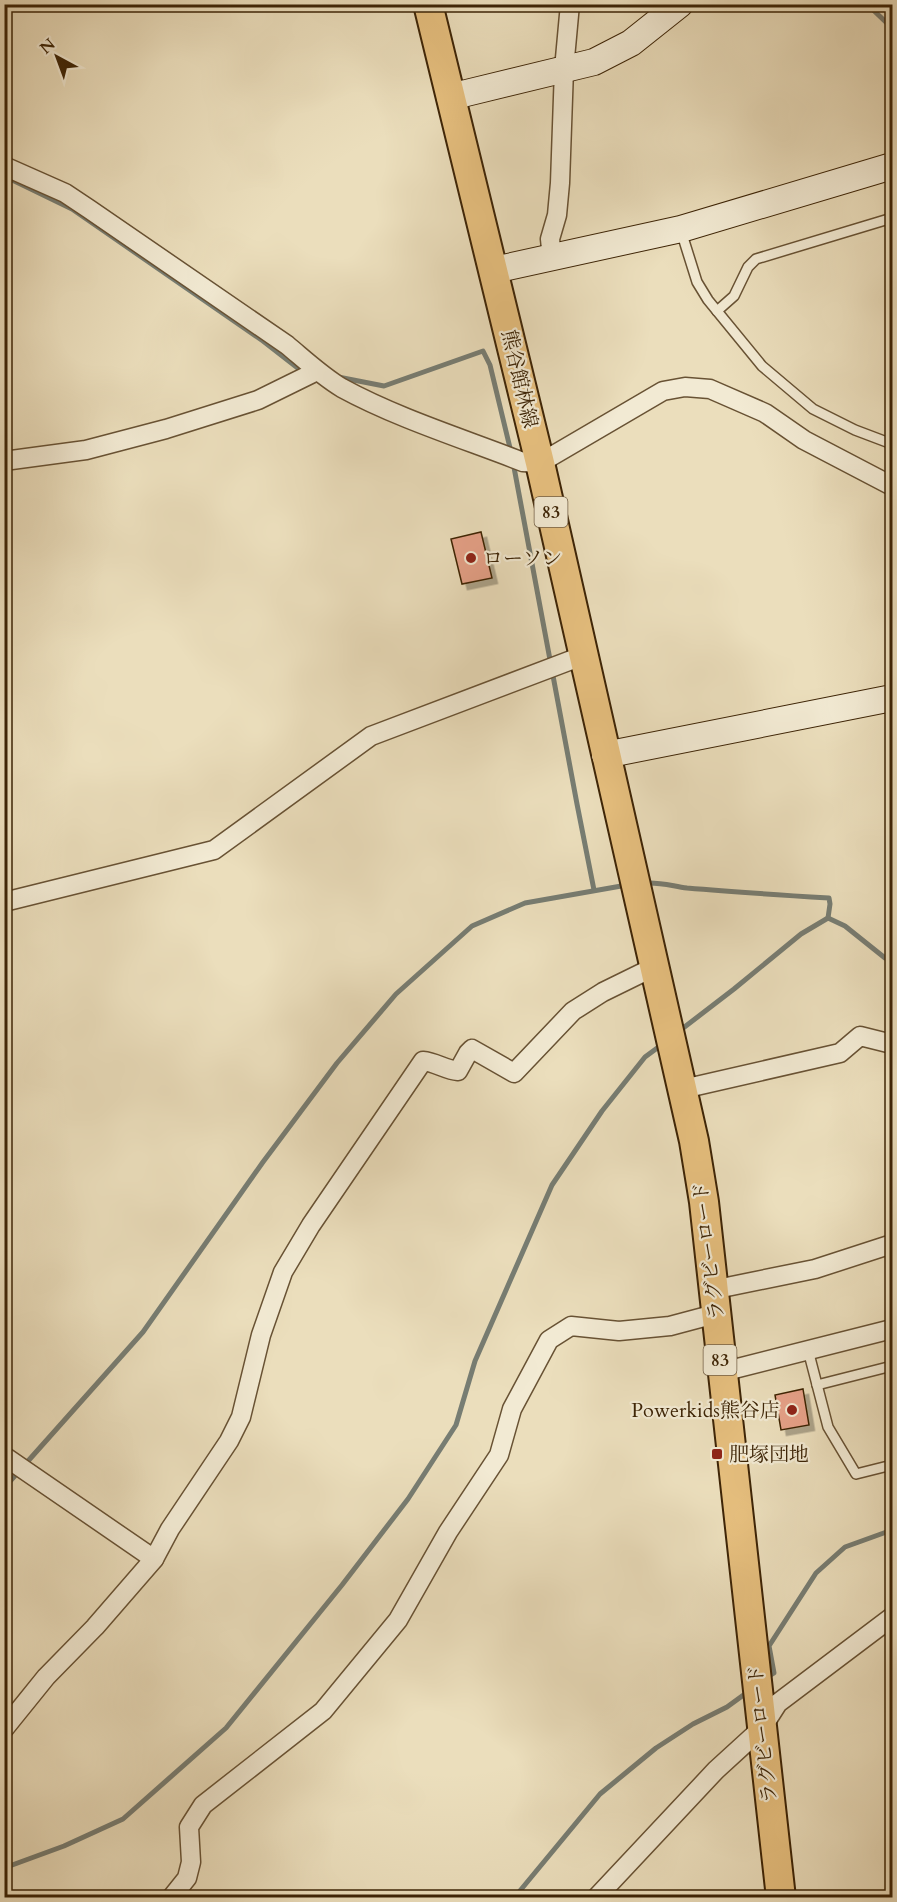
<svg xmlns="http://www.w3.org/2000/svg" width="897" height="1902" viewBox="0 0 897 1902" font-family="Cardo,'Noto Serif JP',serif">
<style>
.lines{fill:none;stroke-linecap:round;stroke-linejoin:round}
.stream{stroke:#777d73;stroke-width:5}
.building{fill:#e6a188;stroke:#3d2406;stroke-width:1.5;filter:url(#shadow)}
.lane-casing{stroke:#685234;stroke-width:12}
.street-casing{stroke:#685234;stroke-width:21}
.secondary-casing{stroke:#3d2406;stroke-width:28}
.primary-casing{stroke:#3d2406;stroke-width:32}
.lane{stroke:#f2ead3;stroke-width:9}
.street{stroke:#f2ead3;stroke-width:18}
.secondary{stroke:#f2ead3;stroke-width:26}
.primary{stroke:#e6bf7e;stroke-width:28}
.poi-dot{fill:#8f2418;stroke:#f2ead3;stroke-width:2}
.labels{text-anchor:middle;stroke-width:4.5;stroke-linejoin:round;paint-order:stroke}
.shield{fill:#f2ead3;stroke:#735f44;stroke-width:1.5}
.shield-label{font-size:18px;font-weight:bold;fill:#3d2406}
.street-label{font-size:20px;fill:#3d2406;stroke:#f2ead3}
.poi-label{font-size:20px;fill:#3d2406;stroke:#f2ead3;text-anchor:start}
</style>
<defs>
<filter id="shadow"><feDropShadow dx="5.5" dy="5.5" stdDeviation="0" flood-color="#0004"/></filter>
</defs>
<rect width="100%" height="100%" fill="#ebdebc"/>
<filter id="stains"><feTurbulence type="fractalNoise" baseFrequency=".00333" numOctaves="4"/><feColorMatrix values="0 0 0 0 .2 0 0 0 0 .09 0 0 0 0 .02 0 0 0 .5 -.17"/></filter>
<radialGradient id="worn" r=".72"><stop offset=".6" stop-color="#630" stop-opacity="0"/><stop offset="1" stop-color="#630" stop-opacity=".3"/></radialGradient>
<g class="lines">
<!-- stream -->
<g class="stream">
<path d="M 867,4 L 892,28"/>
<path d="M 4,176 L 72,209 L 263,341 L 299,369 L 306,370"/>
<path d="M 338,377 L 384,386 L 483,351 L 490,365 L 511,452"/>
<path d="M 513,462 L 577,804 L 594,890"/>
<path d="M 645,883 C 661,882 672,886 687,888 C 734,892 781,895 829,898 L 830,904 L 828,918"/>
<path d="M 828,918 L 845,926 L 885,958 L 892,961"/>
<path d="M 678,1032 L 734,989 L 801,934 L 828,918"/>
<path d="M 4,1488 L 143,1332 L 263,1162 L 337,1063 L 396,994 L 472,926 L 525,903 L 627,885"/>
<path d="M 766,1678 L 774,1673 L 769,1646 L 816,1573 L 845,1547 L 892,1530"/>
<path d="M 4,1868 L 64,1846 L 123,1819 L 226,1728 L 342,1585 L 408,1499 L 456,1425 L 475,1361 L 552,1185 L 602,1111 L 645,1057 L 664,1043"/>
<path d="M 514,1898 L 600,1794 L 656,1748 L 693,1724 L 727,1707 L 749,1691"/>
</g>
</g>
<!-- building -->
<g class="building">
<path d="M 481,532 L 492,578 L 462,584 L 451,539 Z"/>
<path d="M 803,1389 L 809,1425 L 781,1430 L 775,1395 Z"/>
</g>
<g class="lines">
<!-- lane casing -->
<g class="lane-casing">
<g id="lane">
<path d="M 681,231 L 697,282 L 708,300 L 762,366 L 813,409 L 855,430 L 892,444"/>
<path d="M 717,311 L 734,296 L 748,267 L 756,259 L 892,218"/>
<path d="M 808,1350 L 828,1427 L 856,1474 L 892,1465"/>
<path d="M 817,1385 L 892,1366"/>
</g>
</g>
<!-- street casing -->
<g class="street-casing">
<g id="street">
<path d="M 4,166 L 65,193 L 89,209 L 287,345 C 305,360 322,376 342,388 C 397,418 464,439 523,462 L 540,463 L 663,391 L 685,387 L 710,389 L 765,413 L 804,440 L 892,486"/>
<path d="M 552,258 L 550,239 L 557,215 L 560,183 L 564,69 L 570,4"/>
<path d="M 4,461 L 86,450 L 166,429 L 258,400 L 317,371"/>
<path d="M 4,902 L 214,850 L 371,736 L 582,656"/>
<path d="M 683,1089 L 840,1053 L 860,1036 L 892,1044"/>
<path d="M 712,1290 L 815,1269 L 892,1244"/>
<path d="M 722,1372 L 892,1329"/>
<path d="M 4,1456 L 154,1559"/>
<path d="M 4,1729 L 46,1677 L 95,1627 L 154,1559 L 170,1529 L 229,1441 L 241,1417 L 261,1335 L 283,1272 L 311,1225 L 423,1061 C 435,1062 446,1070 458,1071 L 468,1053 L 472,1049 L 514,1073 L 573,1011 L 603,992 L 654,967"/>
<path d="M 171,1898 L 187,1878 L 191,1862 L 189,1827 L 203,1805 L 323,1711 L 398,1620 L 448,1532 L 499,1455 L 512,1409 L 549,1340 L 571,1326 L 619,1331 L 670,1326 L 715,1314"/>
<path d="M 596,1898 L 716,1770 L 762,1728 L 778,1703 L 892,1617"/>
</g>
</g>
<!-- secondary casing -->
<g class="secondary-casing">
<g id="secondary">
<path d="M 450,97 L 594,62 L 631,43 L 680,4"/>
<path d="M 494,270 L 681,229 L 892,166"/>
<path d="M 605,755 L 892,698"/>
</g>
</g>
<!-- primary casing -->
<g class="primary-casing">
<path id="primary" d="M 428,4 L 540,463 L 694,1141 L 704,1202 L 781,1898"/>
</g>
<!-- lane -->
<use href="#lane" class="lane"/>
<!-- street -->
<use href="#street" class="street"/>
<!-- secondary -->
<use href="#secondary" class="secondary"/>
<!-- primary -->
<use href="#primary" class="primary"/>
</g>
<!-- markers -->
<g class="poi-dot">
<circle cx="471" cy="558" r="6"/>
<circle cx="792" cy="1410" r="6"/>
<rect x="711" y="1448" width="12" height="12" rx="3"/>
</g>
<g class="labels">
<!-- shield labels -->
<g class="shield">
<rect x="534.5" y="497" width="33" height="30" rx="4.5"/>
<rect x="703.5" y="1345" width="33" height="30" rx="4.5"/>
</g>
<g class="shield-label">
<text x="551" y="518">83</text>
<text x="720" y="1366">83</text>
</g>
<!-- street labels -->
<g class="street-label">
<text transform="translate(520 379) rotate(77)" y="7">熊谷館林線</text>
<text transform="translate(708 1251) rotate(-97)" y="7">ラグビーロード</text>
<text transform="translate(762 1734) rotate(-96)" y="7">ラグビーロード</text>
</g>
<!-- poi labels -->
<g class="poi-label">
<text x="483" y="565">ローソン</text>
<text x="780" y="1417" text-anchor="end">Powerkids熊谷店</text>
<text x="729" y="1461">肥塚団地</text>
</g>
</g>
<!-- margin -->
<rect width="897" height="1902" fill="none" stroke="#ebdebc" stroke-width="24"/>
<rect x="6" y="6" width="885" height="1890" fill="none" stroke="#3d2406" stroke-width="3"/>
<rect x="12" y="12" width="873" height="1878" fill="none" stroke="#3d2406" stroke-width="1.5"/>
<!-- north arrow -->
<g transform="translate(57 57) rotate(319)" stroke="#f2ead3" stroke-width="4.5" paint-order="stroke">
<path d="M0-4.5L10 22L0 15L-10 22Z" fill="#3d2406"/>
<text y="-9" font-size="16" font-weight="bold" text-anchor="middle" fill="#3d2406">N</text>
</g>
<rect width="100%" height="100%" filter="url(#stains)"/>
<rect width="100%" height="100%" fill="url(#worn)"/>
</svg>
